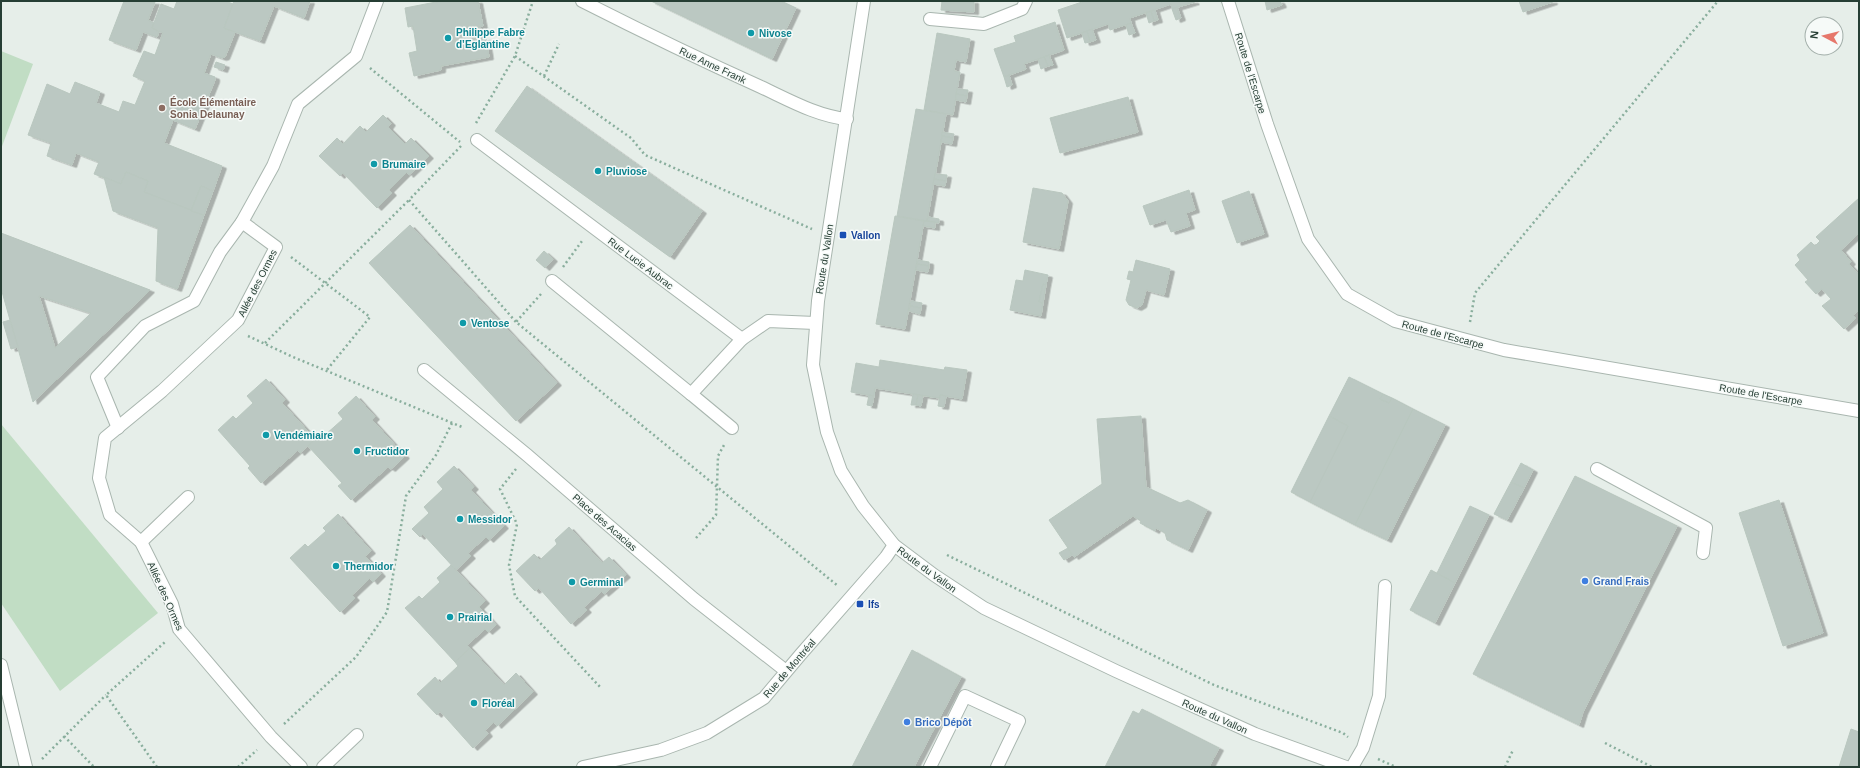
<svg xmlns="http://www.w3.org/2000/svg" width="1860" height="768" viewBox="0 0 1860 768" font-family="Arial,sans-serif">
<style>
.green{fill:#c1ddc4}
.building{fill:#bbc8c2;stroke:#b9c7bf;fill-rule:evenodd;filter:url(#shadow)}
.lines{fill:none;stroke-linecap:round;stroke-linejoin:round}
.minor-casing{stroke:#a9b6af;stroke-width:14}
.path{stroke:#89ae9d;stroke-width:2.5;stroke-dasharray:2 3;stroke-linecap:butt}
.minor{stroke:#fff;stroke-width:12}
.culture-dot{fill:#0f9aa8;stroke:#f6faf8;stroke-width:1.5}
.education-dot{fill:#8d6e63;stroke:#f6faf8;stroke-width:1.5}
.transit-dot{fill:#1a4fb4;stroke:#f6faf8;stroke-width:1.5}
.shop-dot{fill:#3f7fe0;stroke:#f6faf8;stroke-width:1.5}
.labels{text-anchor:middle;stroke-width:3;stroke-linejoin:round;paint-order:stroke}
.culture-label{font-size:10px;font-weight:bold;fill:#0d838f;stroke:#f6faf8;text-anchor:start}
.street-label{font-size:10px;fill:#263e34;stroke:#f6faf8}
.education-label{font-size:10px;font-weight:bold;fill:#785e54;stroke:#f6faf8;text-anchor:start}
.transit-label{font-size:10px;font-weight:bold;fill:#164399;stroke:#f6faf8;text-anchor:start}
.shop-label{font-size:10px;font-weight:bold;fill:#366cbe;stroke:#f6faf8;text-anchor:start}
</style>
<defs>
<filter id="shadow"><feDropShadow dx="4.5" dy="2.5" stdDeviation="0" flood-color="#0004"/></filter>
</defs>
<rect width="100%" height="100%" fill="#e6eee9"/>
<!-- green -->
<g class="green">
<path d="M 1,51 L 33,64 L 1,149 Z"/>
<path d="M 1,424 L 158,613 L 60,691 L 1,603 Z"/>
</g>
<!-- building -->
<g class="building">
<path d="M 124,1 L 155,2 L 148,20 L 154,23 L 152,28 L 159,32 L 157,37 L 143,32 L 136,50 L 109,40 Z"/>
<path d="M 177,1 L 225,1 L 233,4 L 224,28 L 235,32 L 225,57 L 222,58 L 211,54 L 204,73 L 215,77 L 215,80 L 195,129 L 173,120 L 164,143 L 222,166 L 213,191 L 201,186 L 191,211 L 144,192 L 148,181 L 126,172 L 121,184 L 94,174 L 99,162 L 76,153 L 72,165 L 47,156 L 51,143 L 28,135 L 47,84 L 70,94 L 75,82 L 100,92 L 96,103 L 119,112 L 123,101 L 135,105 L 145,81 L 133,76 L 144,51 L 155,55 L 163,33 L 152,28 L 161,4 L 174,9 Z"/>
<path d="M 234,1 L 310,1 L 304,18 L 274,6 L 260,41 L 224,28 Z"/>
<path d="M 441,1 L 478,1 L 483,26 L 479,27 L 481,39 L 486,38 L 489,57 L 441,66 L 441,70 L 414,76 L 409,53 L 417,51 L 413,26 L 408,27 L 405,8 Z"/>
<path d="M 651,1 L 781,1 L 796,8 L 772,59 Z"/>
<path d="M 942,1 L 974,1 L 974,12 L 941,10 Z"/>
<path d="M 1085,1 L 1194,1 L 1195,2 L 1172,9 L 1171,4 L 1130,18 L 1131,23 L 1110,30 L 1108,24 L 1067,38 L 1058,10 Z"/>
<path d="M 1265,1 L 1280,1 L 1282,5 L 1267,10 Z"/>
<path d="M 1519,1 L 1553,1 L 1553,2 L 1523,12 Z"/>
<path d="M 1177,7 L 1181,18 L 1176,20 L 1172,9 Z"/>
<path d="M 1155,10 L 1158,20 L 1154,21 L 1151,11 Z"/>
<path d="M 1151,11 L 1154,21 L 1149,23 L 1146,13 Z"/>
<path d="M 1055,22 L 1064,50 L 1024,64 L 1026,69 L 1004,77 L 994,49 L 1016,42 L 1014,36 Z"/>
<path d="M 1131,23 L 1135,33 L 1129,35 L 1126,25 Z"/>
<path d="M 1092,29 L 1096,40 L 1090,42 L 1087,31 Z"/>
<path d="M 1087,31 L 1090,42 L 1085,43 L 1082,33 Z"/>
<path d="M 937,33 L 970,39 L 966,62 L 956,60 L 954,71 L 960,72 L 953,115 L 924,110 Z"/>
<path d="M 1049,55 L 1053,65 L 1048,66 L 1044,57 Z"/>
<path d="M 1044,57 L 1048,66 L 1041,69 L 1038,59 Z"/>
<path d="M 216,62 L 225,65 L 223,70 L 214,67 Z"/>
<path d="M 1009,75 L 1012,85 L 1007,87 L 1004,77 Z"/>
<path d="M 527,86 L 702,211 L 670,257 L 495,131 Z"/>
<path d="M 957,89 L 968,90 L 967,96 L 956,94 Z"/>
<path d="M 956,94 L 967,96 L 966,102 L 956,100 Z"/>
<path d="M 1128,97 L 1138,132 L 1060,153 L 1050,118 Z"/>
<path d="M 916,109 L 946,114 L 927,221 L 897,216 Z"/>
<path d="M 383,115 L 391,123 L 388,127 L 405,144 L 411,138 L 429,156 L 409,175 L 407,172 L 389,190 L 392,193 L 377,208 L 343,173 L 340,176 L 319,156 L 337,138 L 343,144 L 360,126 L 366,132 Z"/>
<path d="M 942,132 L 954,134 L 953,138 L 942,136 Z"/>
<path d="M 942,136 L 953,138 L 952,144 L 941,142 Z"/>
<path d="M 126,172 L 148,181 L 144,192 L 204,215 L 177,289 L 156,281 L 158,228 L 113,211 L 104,177 L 121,184 Z"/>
<path d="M 935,174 L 947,175 L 946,181 L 934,179 Z"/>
<path d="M 934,179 L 946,181 L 945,186 L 933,184 Z"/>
<path d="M 201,186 L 213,191 L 204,215 L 191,211 Z"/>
<path d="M 1033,188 L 1062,193 L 1068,201 L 1059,249 L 1023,242 Z"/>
<path d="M 1189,190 L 1195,210 L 1186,213 L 1190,226 L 1171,232 L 1166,220 L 1150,225 L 1143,206 Z"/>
<path d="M 1249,191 L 1264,234 L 1237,243 L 1222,201 Z"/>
<path d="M 1859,198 L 1859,233 L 1841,250 L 1851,262 L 1849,264 L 1858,274 L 1859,273 L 1859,310 L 1853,315 L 1856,318 L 1844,329 L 1822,306 L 1831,299 L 1822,289 L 1816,294 L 1805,282 L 1808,280 L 1795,265 L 1800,260 L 1797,255 L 1811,242 L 1815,246 L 1820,241 L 1816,237 Z"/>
<path d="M 895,216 L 924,221 L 905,329 L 876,324 Z"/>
<path d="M 928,217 L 939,219 L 939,223 L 927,221 Z"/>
<path d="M 924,221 L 935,222 L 935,228 L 923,226 Z"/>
<path d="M 410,225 L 557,383 L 516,421 L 369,263 Z"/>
<path d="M 1,233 L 150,290 L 33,402 L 1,288 ZM 39,296 L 91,313 L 55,348 Z"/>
<path d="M 544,251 L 553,259 L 545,268 L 536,260 Z"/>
<path d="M 918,260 L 929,262 L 929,266 L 917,264 Z"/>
<path d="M 1136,260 L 1170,269 L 1164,295 L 1146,290 L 1142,305 L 1137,308 L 1129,305 L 1126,300 L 1131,280 L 1127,279 L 1129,271 L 1133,272 Z"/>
<path d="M 917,264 L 929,266 L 928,272 L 916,270 Z"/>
<path d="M 1025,270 L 1048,275 L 1046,285 L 1043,284 L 1039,302 L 1043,303 L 1041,316 L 1010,310 L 1016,280 L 1023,281 Z"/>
<path d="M 1043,284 L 1046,285 L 1043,303 L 1039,302 Z"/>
<path d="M 911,301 L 922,303 L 921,308 L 910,306 Z"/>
<path d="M 910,306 L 921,308 L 920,314 L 909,311 Z"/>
<path d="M 10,320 L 18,347 L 11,349 L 3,322 Z"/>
<path d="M 880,360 L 944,370 L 945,367 L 967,370 L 962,399 L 940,395 L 939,398 L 875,388 L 874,396 L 851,392 L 856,363 L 879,367 Z"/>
<path d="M 1349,377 L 1383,394 L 1380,399 L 1389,403 L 1392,398 L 1413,409 L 1355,525 L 1310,502 L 1348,426 L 1329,416 Z"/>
<path d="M 266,379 L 285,400 L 282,403 L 315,439 L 300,453 L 298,450 L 261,483 L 248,468 L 250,466 L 218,430 L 233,416 L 236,419 L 253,403 L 247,396 Z"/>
<path d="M 913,394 L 918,395 L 916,405 L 911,405 Z"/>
<path d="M 1383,394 L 1392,398 L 1389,403 L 1380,399 Z"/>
<path d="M 869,395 L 874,396 L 872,406 L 867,405 Z"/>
<path d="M 918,395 L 923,396 L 921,406 L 916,405 Z"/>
<path d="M 940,395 L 946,396 L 944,407 L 938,406 Z"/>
<path d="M 356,396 L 375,417 L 372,420 L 405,456 L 391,469 L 388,467 L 351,500 L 338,486 L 342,483 L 308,446 L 323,432 L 325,435 L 343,419 L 338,413 Z"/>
<path d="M 1413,409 L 1445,425 L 1387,540 L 1355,525 Z"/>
<path d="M 1141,416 L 1146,487 L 1180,503 L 1188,500 L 1207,510 L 1188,550 L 1167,540 L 1165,533 L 1156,528 L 1155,531 L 1140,523 L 1141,521 L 1133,516 L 1074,557 L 1049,520 L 1102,484 L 1097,419 Z"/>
<path d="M 1329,416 L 1348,426 L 1310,502 L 1291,492 Z"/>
<path d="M 1521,463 L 1533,470 L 1524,488 L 1511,482 Z"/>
<path d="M 454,466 L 474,487 L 471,490 L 504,526 L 489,540 L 486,537 L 468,553 L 471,556 L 456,570 L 423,534 L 420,537 L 412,529 L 429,513 L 424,507 L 443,489 L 437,482 Z"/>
<path d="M 1575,476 L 1677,526 L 1583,712 L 1579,725 L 1473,674 Z"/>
<path d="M 1511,482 L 1524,488 L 1507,520 L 1494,514 Z"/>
<path d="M 1779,500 L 1823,633 L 1783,646 L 1739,513 Z"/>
<path d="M 1470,506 L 1489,515 L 1455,583 L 1437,573 Z"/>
<path d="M 338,514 L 371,551 L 365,556 L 381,574 L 373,582 L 370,578 L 352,595 L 355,598 L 340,612 L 290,558 L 305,544 L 308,547 L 326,531 L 323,528 Z"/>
<path d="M 569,527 L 602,563 L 609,557 L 626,575 L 604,594 L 602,591 L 584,607 L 587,610 L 571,624 L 539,588 L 535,591 L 516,571 L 534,554 L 540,560 L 557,544 L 555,540 Z"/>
<path d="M 1068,548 L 1072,555 L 1064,560 L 1059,553 Z"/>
<path d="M 451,565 L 485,601 L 479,607 L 496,625 L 488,632 L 485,629 L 467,645 L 470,648 L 455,662 L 405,608 L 419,596 L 422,599 L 440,582 L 437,578 Z"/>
<path d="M 1431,570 L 1455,583 L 1435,623 L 1410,610 Z"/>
<path d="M 470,648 L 504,685 L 516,673 L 533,692 L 497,726 L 494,722 L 485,730 L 488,734 L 473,748 L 440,711 L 437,715 L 417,694 L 435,677 L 440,683 L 458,666 L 455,662 Z"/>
<path d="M 912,650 L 961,677 L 914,767 L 852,767 Z"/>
<path d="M 1142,709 L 1219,748 L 1209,767 L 1105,767 L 1133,711 L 1139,714 Z"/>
<path d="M 1851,729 L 1859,732 L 1859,767 L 1839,767 Z"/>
</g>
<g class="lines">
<!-- minor casing -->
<g class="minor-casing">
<g id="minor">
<path d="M 582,1 C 641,31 701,60 761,87 C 789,100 817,116 847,119"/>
<path d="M 864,1 L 818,301 L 813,365 L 827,432 L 841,471 L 863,506 L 894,545 L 934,575 L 984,608 L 1116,671 L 1255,734 L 1346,767"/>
<path d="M 1228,1 L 1267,124 L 1308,239 L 1347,294 L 1395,321 L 1504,350 L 1859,411"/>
<path d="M 930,19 L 984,24 L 1022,9 L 1026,1"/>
<path d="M 477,140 L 742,339 L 768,321 L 815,323"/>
<path d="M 552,281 L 691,394"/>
<path d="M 424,370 L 527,455 L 694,599 L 786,671"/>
<path d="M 118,428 L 97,377 L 145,326 L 194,301 L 220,252 L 242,222"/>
<path d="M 732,428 L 691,394 L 742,339"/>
<path d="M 1597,469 L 1706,528 L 1703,553"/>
<path d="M 141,542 L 188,497"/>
<path d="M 1,665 L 26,767"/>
<path d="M 301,767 L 271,737 L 179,629 L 172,604 L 141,542 L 110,515 L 99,478 L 105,438 L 162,391 L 238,320 L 276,247 L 242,222 L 273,166 L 298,104 L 356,56 L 377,1"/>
<path d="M 323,767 L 357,735"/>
<path d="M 583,767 L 661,750 L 707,733 L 764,698 L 801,654 L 886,557 L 894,545"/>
<path d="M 930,767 L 965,696 L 1019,721 L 997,767"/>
<path d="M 1352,767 L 1363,748 L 1379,696 L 1385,586"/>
</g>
</g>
<!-- path -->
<g class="path">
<path d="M 515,56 L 631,138 L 645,155 L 812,229"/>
<path d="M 370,68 L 460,142"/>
<path d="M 544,76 L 559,44"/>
<path d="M 476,123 L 515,56 L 533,1"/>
<path d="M 461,146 L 409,200 L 516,322"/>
<path d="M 291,257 L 370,317 L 326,371"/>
<path d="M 563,267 L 582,241"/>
<path d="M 541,294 L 516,322 L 838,586"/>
<path d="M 1470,322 L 1475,293 L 1718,1"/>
<path d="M 248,336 L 293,357 L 462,427"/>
<path d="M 265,343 L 409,200"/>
<path d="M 516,469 L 500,489 L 517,524 L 509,565 L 515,596 L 601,688"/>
<path d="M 696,538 L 716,515 L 718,456 L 724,445"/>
<path d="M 947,555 L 1214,685 L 1343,733 L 1348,737"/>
<path d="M 284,724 L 356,657 L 387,612 L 406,496 L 436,455 L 452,423"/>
<path d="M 64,736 L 94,767"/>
<path d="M 1605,743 L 1652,767"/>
<path d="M 42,759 L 106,695"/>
<path d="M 1378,759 L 1396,767"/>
<path d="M 157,767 L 106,695 L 165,642"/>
<path d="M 238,767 L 257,750"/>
<path d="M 1505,767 L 1513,750"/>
</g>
<!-- minor -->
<use href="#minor" class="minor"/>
</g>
<!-- markers -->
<g class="culture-dot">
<circle cx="751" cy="33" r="4"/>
<circle cx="448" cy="38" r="4"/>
<circle cx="374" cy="164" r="4"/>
<circle cx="598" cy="171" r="4"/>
<circle cx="463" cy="323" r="4"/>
<circle cx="266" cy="435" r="4"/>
<circle cx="357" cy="451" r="4"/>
<circle cx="460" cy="519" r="4"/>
<circle cx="336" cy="566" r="4"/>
<circle cx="572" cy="582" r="4"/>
<circle cx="450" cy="617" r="4"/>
<circle cx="474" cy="703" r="4"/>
</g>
<circle class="education-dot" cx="162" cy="108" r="4"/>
<g class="transit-dot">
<rect x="839" y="231" width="8" height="8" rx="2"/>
<rect x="856" y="600" width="8" height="8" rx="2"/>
</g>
<g class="shop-dot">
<circle cx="1585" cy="581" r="4"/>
<circle cx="907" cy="722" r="4"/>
</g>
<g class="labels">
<!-- culture labels -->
<g class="culture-label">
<text x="456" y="36">Philippe Fabre<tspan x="456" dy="12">d’Eglantine</tspan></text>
<text x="759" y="37">Nivose</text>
<text x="382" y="168">Brumaire</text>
<text x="606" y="175">Pluviose</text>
<text x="471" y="327">Ventose</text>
<text x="274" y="439">Vendémiaire</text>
<text x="365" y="455">Fructidor</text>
<text x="468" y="523">Messidor</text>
<text x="344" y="570">Thermidor</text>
<text x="580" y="586">Germinal</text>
<text x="458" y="621">Prairial</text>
<text x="482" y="707">Floréal</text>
</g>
<!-- street labels -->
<g class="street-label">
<text transform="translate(713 65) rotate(25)" y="4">Rue Anne Frank</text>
<text transform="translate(1251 73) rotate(73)" y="4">Route de l'Escarpe</text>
<text transform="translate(824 259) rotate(-81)" y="4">Route du Vallon</text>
<text transform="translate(641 263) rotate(37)" y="4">Rue Lucie Aubrac</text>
<text transform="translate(257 283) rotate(-63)" y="4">Allée des Ormes</text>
<text transform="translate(1443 334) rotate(15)" y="4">Route de l'Escarpe</text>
<text transform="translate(1761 394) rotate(10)" y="4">Route de l'Escarpe</text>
<text transform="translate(605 522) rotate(41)" y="4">Place des Acacias</text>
<text transform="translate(927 569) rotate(36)" y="4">Route du Vallon</text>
<text transform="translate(166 596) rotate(66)" y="4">Allée des Ormes</text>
<text transform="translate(789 668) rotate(-49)" y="4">Rue de Montréal</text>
<text transform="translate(1215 716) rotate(24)" y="4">Route du Vallon</text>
</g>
<!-- education labels -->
<g class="education-label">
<text x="170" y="106">École Élémentaire<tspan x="170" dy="12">Sonia Delaunay</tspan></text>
</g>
<!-- transit labels -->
<g class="transit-label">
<text x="851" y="239">Vallon</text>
<text x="868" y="608">Ifs</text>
</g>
<!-- shop labels -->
<g class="shop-label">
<text x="1593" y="585">Grand Frais</text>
<text x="915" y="726">Brico Dépôt</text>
</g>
</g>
<!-- border -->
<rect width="1860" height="768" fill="none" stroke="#263e34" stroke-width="4"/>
<!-- north arrow -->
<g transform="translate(1824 36) rotate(277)"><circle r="19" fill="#f6faf8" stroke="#a3afaa"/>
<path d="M0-3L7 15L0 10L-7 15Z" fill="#e6776b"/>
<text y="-6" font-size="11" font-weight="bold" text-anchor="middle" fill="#263e34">N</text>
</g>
</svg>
